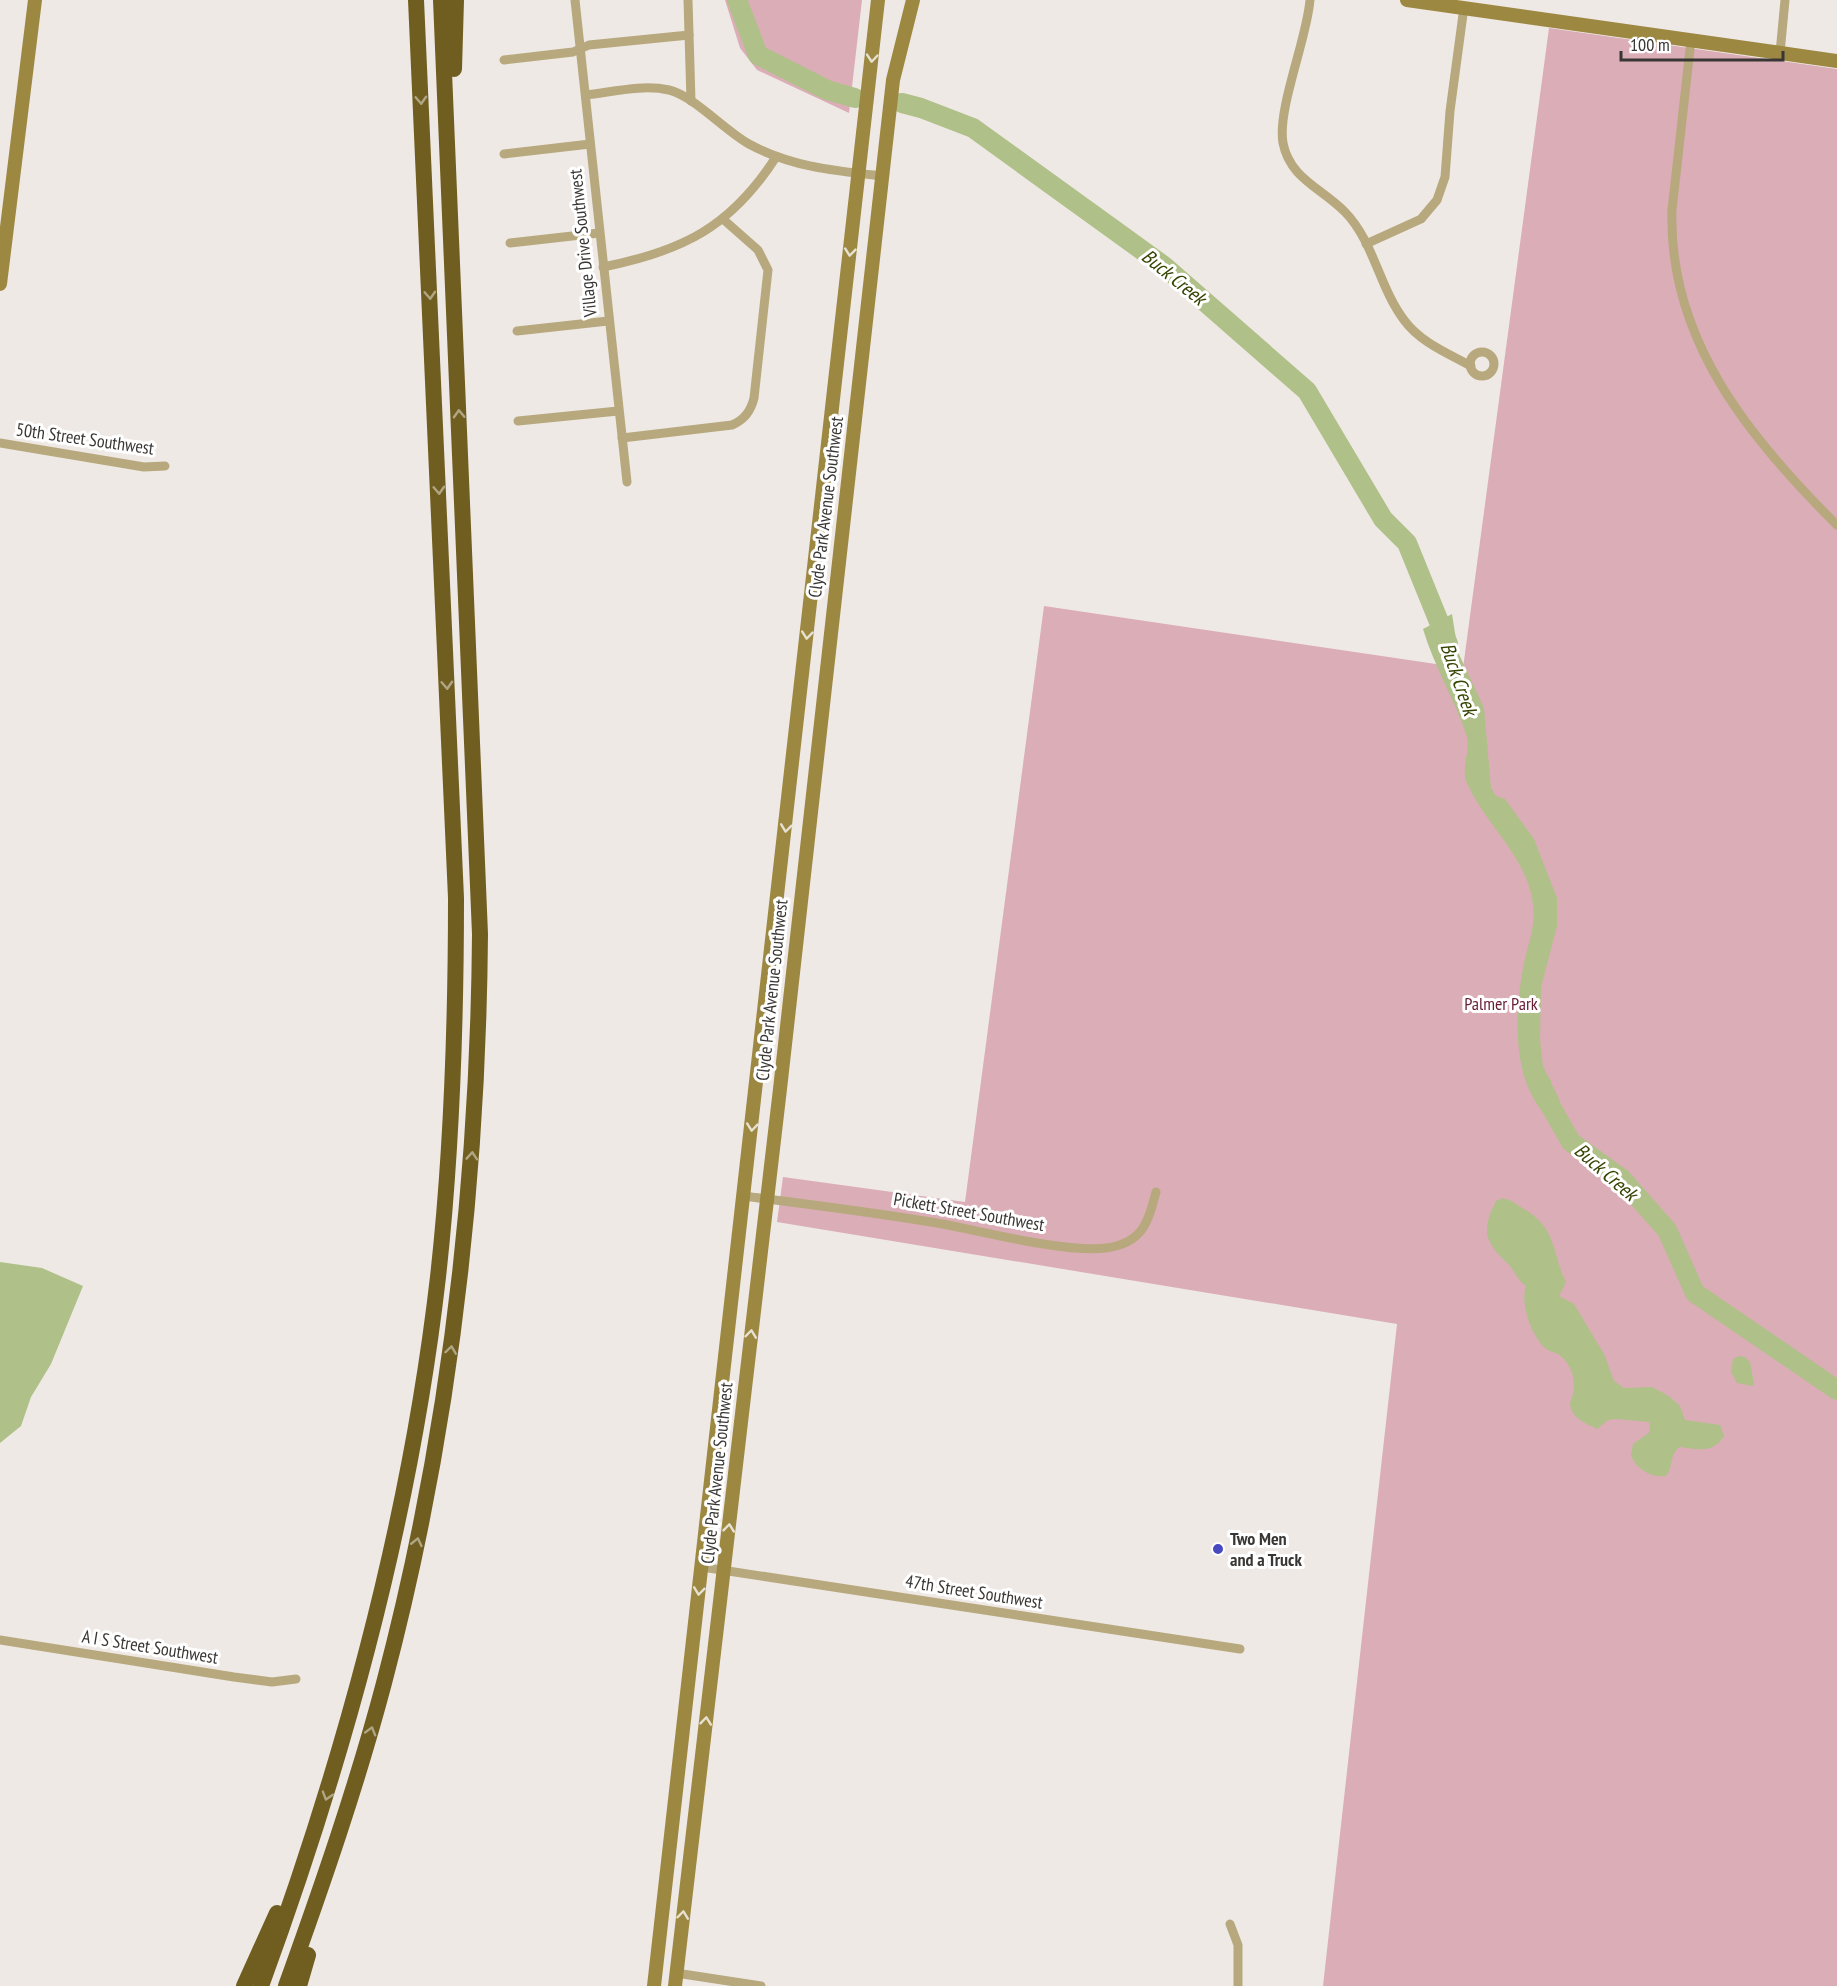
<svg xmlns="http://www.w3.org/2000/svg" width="1837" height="1986" viewBox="0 0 1837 1986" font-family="'PT Sans Narrow',sans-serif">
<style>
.green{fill:#dbadb7}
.water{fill:#afc088}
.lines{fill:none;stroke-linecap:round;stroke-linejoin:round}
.river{stroke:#afc088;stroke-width:20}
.street{stroke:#b7a97d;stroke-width:9}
.secondary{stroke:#9d8842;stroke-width:14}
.highway{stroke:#705e20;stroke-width:16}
.oneway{stroke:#e6e1d0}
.oneway2{stroke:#b0a684}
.poi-dot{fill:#4649bf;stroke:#fff;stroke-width:2}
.labels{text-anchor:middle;stroke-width:6;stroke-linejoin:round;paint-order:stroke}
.street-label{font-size:18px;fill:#393735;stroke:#fff}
.park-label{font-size:18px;fill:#661c35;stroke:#fff}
.poi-label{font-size:18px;font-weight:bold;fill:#393735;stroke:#fff;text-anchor:start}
.water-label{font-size:20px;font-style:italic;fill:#364402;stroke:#fff}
</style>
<rect width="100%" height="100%" fill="#efe9e5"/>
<!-- green -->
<g class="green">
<path d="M 725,0 L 862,0 L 849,113 L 757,70 L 740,48 Z"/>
<path d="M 1549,28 L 1837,69 L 1837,1986 L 1323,1986 L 1397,1324 L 777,1222 L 783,1177 L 965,1202 L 1044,606 L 1463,668 Z"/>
</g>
<!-- water -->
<g class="water">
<path d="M 1452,614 L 1458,652 L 1484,708 L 1491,788 L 1496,796 L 1505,799 L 1534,839 L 1557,898 L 1557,926 L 1541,987 L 1540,1040 L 1543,1066 L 1560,1101 L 1543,1112 C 1511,1075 1515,1009 1524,963 C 1528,944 1536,926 1533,905 C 1528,857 1486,826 1467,783 C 1460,769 1472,749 1466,734 C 1454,698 1434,666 1423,629 Z"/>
<path d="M 1503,1198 C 1512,1200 1517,1205 1524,1209 C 1558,1229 1551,1252 1566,1282 L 1559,1296 L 1574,1304 L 1604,1354 L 1614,1381 L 1624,1388 L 1652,1387 L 1669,1396 L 1680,1406 L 1685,1420 L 1720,1425 L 1724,1436 C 1713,1454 1698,1449 1680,1447 C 1669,1454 1674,1466 1666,1476 C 1652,1478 1637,1470 1631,1456 L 1633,1444 L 1650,1432 L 1649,1422 L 1617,1419 L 1608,1420 L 1597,1429 C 1586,1423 1571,1419 1570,1403 C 1577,1386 1575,1370 1561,1356 C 1556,1352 1548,1352 1544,1347 C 1531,1334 1520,1303 1526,1286 C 1516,1279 1515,1271 1508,1264 C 1484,1241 1481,1231 1496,1201 Z"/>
<path d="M 0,1262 L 42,1268 L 83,1286 L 51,1364 L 31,1397 L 21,1426 L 0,1443 Z"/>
<path d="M 1739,1356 L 1745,1357 L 1750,1362 L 1754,1384 L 1752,1386 L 1737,1383 L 1731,1372 L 1733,1359 Z"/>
</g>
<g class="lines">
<!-- river -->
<g class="river">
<path d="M 737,0 L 758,55 L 827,90 L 855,98"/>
<path d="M 902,103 L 921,108 L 973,128 L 1164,266 L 1307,391 L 1383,519 L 1407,543 L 1448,644"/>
<path d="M 1541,1083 L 1543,1093 L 1571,1142 L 1621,1178 L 1667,1230 L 1695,1293 L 1837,1390"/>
</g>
<!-- street -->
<g class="street">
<path d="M 575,0 L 627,482"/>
<path d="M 688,0 L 691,101"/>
<path d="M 1310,0 C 1307,39 1277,109 1283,143 C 1290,179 1322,188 1345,212 C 1374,242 1379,287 1404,320 C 1420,342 1447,353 1471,366"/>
<path d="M 1691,40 L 1672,210 C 1668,339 1749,438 1837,525"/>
<path d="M 1780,53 L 1785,0"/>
<path d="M 504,60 L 573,52 L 589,45 L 689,35"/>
<path d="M 586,95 C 612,92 643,84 669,90 C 694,96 724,130 749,144 C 791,167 836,171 882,176"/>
<path d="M 504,154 L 590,144"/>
<path d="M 510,243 L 599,233"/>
<path d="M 1366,244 L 1421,219 L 1437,200 L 1445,177 L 1450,111 L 1464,7"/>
<path d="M 603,267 C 683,251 731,227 776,157"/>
<path d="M 517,331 L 608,321"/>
<circle cx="1482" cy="364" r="12"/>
<path d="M 518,421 L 618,411"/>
<path d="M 622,438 L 732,425 C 744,420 751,411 754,398 L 768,270 L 758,250 L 724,220"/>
<path d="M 0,443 L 144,467 L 165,466"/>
<path d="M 744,1196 C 812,1205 880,1213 948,1225 C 989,1233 1067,1253 1106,1248 C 1143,1243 1148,1222 1156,1192"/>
<path d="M 702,1567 L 1240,1649"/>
<path d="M 0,1640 L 234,1677 L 272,1682 L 296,1679"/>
<path d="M 1230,1924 L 1238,1945 L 1238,1986"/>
<path d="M 676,1973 L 761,1986"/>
</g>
<!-- secondary -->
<g class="secondary">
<path d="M 1407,0 L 1837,61"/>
<path d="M 0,284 L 35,0"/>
<path d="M 654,1986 L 878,0"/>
<path d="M 675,1986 L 780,1089 L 893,80 L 913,0"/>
</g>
<!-- highway -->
<g class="highway">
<path d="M 454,69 L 456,0"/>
<path d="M 244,1986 L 277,1913"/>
<path d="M 261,1986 C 345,1757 410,1521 438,1277 C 452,1151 456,1025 456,898 L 416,0"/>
<path d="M 286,1986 C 322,1886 357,1785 384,1683 C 449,1437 478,1187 480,934 L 441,0"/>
<path d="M 299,1986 L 308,1955"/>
</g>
</g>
<!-- one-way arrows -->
<defs><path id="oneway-chevron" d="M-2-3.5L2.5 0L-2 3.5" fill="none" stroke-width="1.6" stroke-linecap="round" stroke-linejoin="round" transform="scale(1.5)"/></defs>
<g class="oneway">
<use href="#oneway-chevron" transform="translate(872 58) rotate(95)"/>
<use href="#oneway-chevron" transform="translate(850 252) rotate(96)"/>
<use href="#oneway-chevron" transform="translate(807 635) rotate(96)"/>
<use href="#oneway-chevron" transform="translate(786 828) rotate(97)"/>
<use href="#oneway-chevron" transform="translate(752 1127) rotate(96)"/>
<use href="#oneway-chevron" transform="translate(751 1334) rotate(-83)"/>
<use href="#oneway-chevron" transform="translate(729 1528) rotate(-84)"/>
<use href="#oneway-chevron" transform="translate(699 1591) rotate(97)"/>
<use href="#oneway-chevron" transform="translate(706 1721) rotate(-84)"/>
<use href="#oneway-chevron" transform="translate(683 1915) rotate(-83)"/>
</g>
<g class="oneway2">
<use href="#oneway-chevron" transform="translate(421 100) rotate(87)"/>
<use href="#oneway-chevron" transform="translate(430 295) rotate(87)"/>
<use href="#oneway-chevron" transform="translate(459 414) rotate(-92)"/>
<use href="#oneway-chevron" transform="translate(439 490) rotate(87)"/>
<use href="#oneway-chevron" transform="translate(447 685) rotate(87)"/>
<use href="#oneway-chevron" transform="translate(472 1156) rotate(-86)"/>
<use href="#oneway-chevron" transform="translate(451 1350) rotate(-82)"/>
<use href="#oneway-chevron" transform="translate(417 1542) rotate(-77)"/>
<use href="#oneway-chevron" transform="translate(371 1731) rotate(-74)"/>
<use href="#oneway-chevron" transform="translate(327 1796) rotate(107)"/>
</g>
<!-- markers -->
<circle class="poi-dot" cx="1218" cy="1549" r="6"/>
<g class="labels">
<!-- street labels -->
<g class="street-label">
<text transform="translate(583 243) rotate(-96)" y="6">Village Drive Southwest</text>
<text transform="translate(85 439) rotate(8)" y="6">50th Street Southwest</text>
<text transform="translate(826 507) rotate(-83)" y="6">Clyde Park Avenue Southwest</text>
<text transform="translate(772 990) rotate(-84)" y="6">Clyde Park Avenue Southwest</text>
<text transform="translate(969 1212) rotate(10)" y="6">Pickett Street Southwest</text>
<text transform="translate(717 1473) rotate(-84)" y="6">Clyde Park Avenue Southwest</text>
<text transform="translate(974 1592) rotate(9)" y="6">47th Street Southwest</text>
<text transform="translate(150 1647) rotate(9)" y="6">A I S Street Southwest</text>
</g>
<!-- park labels -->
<g class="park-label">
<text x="1501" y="1010">Palmer Park</text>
</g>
<!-- poi labels -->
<g class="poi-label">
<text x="1230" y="1545">Two Men<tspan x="1230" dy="21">and a Truck</tspan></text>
</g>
<!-- water labels -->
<g class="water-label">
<text transform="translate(1174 277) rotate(39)" y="7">Buck Creek</text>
<text transform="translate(1459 679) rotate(71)" y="7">Buck Creek</text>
<text transform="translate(1606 1172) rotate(41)" y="7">Buck Creek</text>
</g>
</g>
<!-- scale -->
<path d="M1621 51v9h162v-9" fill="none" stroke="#393735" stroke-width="3"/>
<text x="1630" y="51" font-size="18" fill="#393735" stroke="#ffffff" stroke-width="4.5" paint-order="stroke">100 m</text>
</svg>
